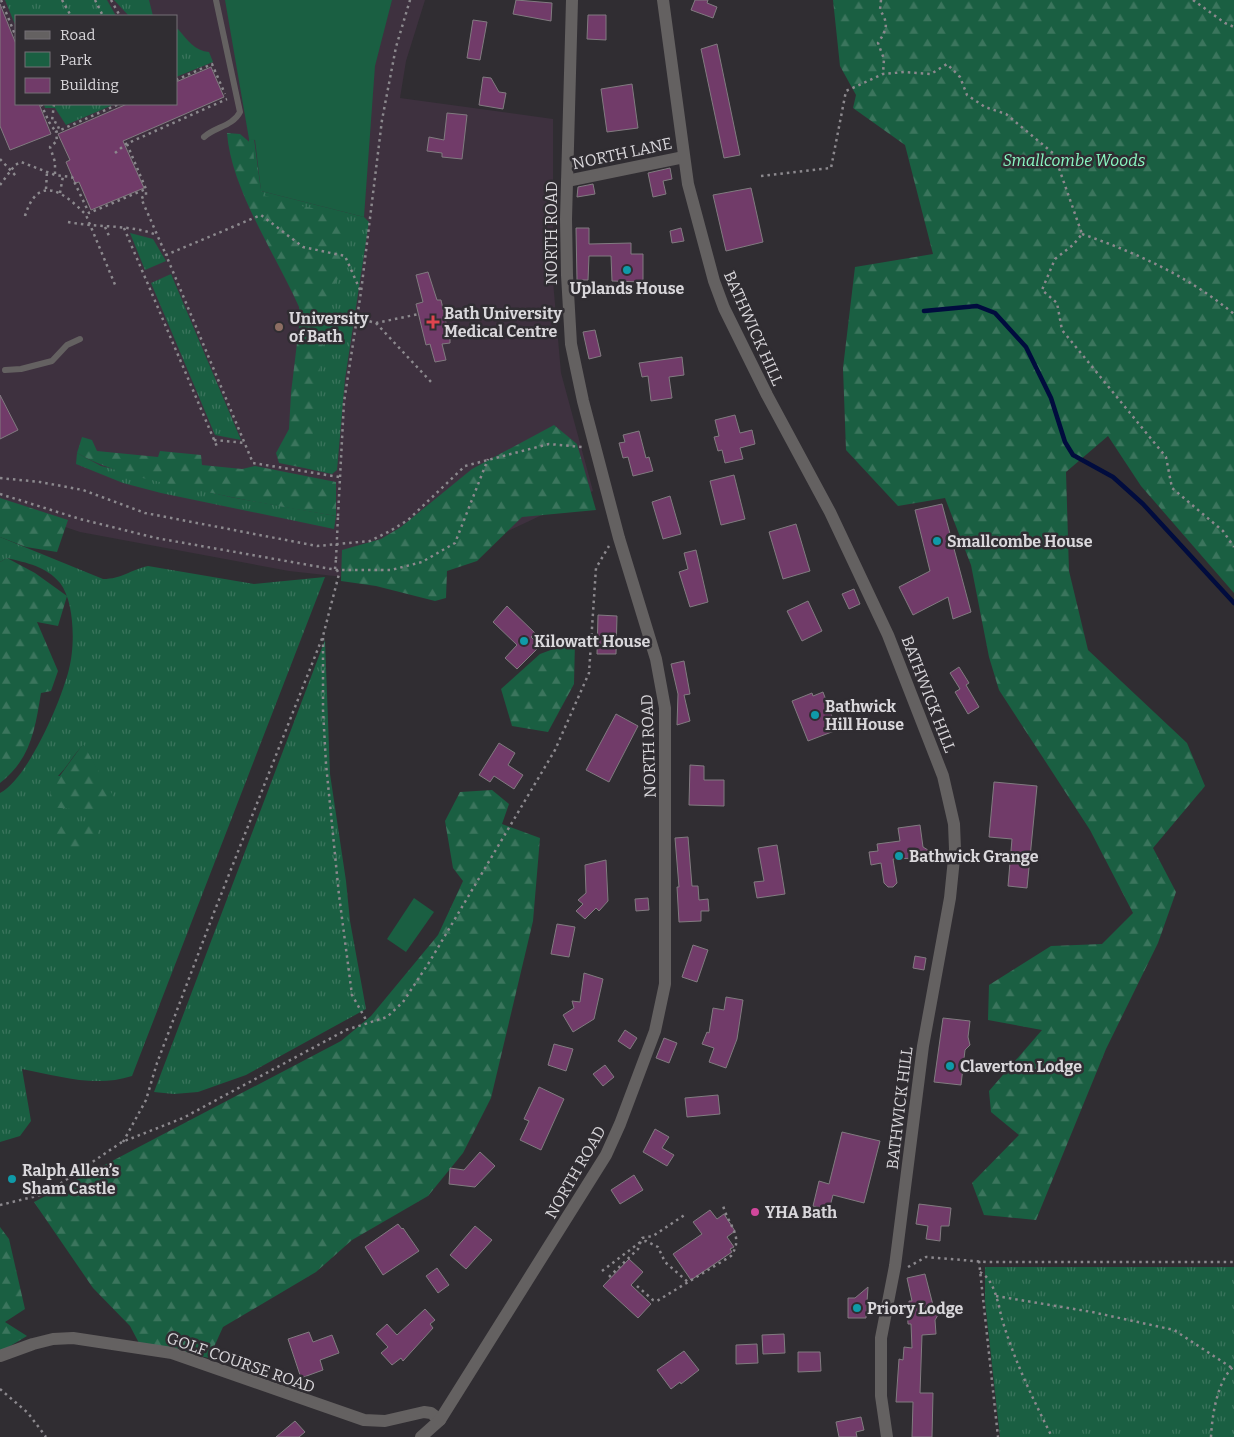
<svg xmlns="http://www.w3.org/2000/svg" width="1234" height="1437" viewBox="0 0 1234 1437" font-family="Bitter,serif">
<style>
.education{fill:#3e313f;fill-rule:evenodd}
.grass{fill:url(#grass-tufts);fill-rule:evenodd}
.forest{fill:url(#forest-firs)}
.park{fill:#1a5f42}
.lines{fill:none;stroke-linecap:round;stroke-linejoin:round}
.stream{stroke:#010c3e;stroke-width:4.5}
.building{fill:#713b69;stroke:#817b80}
.path{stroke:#8c898e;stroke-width:2.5;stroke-dasharray:2.5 4;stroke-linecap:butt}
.service{stroke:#646161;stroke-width:6}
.minor{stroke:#646161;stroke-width:12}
.tertiary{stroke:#646161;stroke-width:12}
.path-bridge{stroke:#8c898e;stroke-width:2.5;stroke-dasharray:2.5 4;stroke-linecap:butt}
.culture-dot{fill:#0f9aa8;stroke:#302d32;stroke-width:2}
.health-dot{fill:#e0444e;stroke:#302d32;stroke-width:2}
.education-dot{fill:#8d6e63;stroke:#302d32;stroke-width:2}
.hotel-dot{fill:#d1479c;stroke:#302d32;stroke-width:2}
.labels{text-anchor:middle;stroke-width:5;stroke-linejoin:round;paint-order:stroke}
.street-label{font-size:16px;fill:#d9d7db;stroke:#302d32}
.park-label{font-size:16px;font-style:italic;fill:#89f7c1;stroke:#302d32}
.poi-label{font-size:16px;font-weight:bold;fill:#d9d7db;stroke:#302d32;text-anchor:start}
</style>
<defs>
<pattern id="grass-tufts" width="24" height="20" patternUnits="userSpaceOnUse" patternTransform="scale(1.25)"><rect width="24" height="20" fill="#1a5f42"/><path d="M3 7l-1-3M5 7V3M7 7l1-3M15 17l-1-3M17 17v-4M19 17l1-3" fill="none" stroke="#3b755d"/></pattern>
<pattern id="forest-firs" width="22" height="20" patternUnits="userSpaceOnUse" patternTransform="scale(1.25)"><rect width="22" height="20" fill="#1a5f42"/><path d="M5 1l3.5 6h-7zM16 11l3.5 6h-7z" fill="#3b755d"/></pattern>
</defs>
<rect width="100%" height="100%" fill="#302d32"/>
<!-- education -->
<path class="education" d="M 0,0 L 425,0 L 406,61 L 400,98 L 553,119 L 553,281 L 561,373 L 593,491 L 457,555 L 361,579 L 289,571 L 80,532 L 0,505 ZM 16,16 L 176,16 L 176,104 L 16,104 Z"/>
<!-- grass -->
<g class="grass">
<path d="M 5,0 L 107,0 L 116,16 L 16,16 L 16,27 Z"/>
<path d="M 114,0 L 149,0 L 153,16 L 129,16 Z"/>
<path d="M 178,29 C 187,40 195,51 209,52 L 213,62 L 176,77 L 176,30 Z"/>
<path d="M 44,104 L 115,104 L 66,125 L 55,108 L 45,108 Z"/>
<path d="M 249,139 L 254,139 L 261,191 L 364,217 L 369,222 L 345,379 L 337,470 L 332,474 L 304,468 L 323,278 L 250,191 Z"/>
<path d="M 130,233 L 153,239 L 166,261 L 145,270 Z"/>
<path d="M 171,274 L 241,440 L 215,435 L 151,283 Z"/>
<path d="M 77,453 L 101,466 L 230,497 L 336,516 L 334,529 L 161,493 L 123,483 L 76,464 Z"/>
<path d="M 0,537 L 103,579 C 122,579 130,570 148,566 L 254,584 L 325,577 L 132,1076 C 95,1088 59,1076 22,1069 L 31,1121 L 20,1136 L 0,1142 L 0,793 C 28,779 62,699 69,669 C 75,647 75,602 60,583 C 46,566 27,563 7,558 L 0,562 ZM 83,745 L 99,773 L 58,776 C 68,766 74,754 83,745 Z"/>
<path d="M 325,640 L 330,774 L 346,881 L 350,921 L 366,1009 L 246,1075 L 198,1092 L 174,1094 L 154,1092 Z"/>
<path d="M 985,1267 L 1234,1267 L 1234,1437 L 1000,1437 L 985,1301 Z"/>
</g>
<!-- forest -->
<g class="forest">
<path d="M 833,0 L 1234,0 L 1234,593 L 1141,486 L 1108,436 L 1066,472 L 1069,571 L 1088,650 L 1187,743 L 1205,786 L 1153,848 L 1176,892 L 1158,943 L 1106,1049 L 1036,1220 L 984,1215 L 972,1183 L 1019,1135 L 991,1112 L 989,1091 L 1042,1030 L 988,1020 L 989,985 L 1051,946 L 1102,944 L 1133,913 L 1090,830 L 999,690 L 989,657 L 971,565 L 945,498 L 898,506 L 846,450 L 843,368 L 855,267 L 933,254 L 905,145 L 853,108 L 856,95 L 840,66 Z"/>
<path d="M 227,133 L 240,134 L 253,145 L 255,174 L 263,195 L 295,205 L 330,211 L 345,224 L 346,240 L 340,274 L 333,289 L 331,312 L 322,348 L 311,453 L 304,468 L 279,463 L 276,453 L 289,429 L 291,393 L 300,318 L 299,307 C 276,255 231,189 227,133 Z"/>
<path d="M 554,425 L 577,444 L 596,510 L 522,517 L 477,561 L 447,571 L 446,598 L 435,601 L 376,586 L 341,581 L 342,550 L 381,539 L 401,527 L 472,469 Z"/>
<path d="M 82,437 L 92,440 L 97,451 L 158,457 L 160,451 L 201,455 L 202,465 L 242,469 L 255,466 L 336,482 L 336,516 C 287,508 238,499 189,488 C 150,480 113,473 77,453 Z"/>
<path d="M 0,498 L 68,520 L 57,552 L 26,547 L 0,537 Z"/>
<path d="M 7,558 L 35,573 L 67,596 L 58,626 L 37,622 L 58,671 L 51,691 L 41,693 C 35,729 31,759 0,783 L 0,562 Z"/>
<path d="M 575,641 L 574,684 L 548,732 L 512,726 L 501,689 L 540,654 Z"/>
<path d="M 83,744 L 112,794 L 113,802 L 111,809 L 105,812 L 49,807 L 51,788 Z"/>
<path d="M 492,790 L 509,804 L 502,824 L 540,838 L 533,921 L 491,1098 L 463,1153 L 428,1196 L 352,1240 L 316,1272 L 223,1327 L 209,1358 L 139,1343 L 130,1326 L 93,1288 L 34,1202 L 341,1041 L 371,1016 L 438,935 L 463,881 L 453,868 L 445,821 L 460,792 Z"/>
<path d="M 52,822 L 99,826 C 97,842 83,867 64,850 C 56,843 54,831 52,822 Z"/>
<path d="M 0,1227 L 9,1239 L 25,1309 L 5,1322 L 27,1336 L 0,1352 Z"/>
</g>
<!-- park -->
<g class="park">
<path d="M 225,0 L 392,0 L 375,66 L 364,217 L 261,191 L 255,140 L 249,139 Z"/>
<path d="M 414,898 L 434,912 L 406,952 L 387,939 Z"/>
</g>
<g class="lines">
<!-- stream -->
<path class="stream" d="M 924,311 L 977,306 L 995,313 L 1026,347 L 1051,398 L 1065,442 L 1073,455 L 1113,477 L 1143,504 L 1234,603"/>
</g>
<!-- building -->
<g class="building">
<path d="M 516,0 L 552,3 L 551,21 L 513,14 Z"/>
<path d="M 695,0 L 708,0 L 707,3 L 717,7 L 713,18 L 691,10 Z"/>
<path d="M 0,4 L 16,44 L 16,104 L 39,104 L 51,134 L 10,150 L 0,126 Z"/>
<path d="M 588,15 L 606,15 L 606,40 L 587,39 Z"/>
<path d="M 473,20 L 487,22 L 480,60 L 467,58 Z"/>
<path d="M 717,44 L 740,155 L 724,158 L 701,49 Z"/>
<path d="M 211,67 L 224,97 L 123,141 L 144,188 L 91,210 L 79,182 L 75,183 L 66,162 L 70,160 L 58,134 L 127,104 L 176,104 L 176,82 Z"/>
<path d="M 483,77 L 491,78 L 499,92 L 506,93 L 503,109 L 479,105 Z"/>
<path d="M 632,84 L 638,128 L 607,132 L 601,89 Z"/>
<path d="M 447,113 L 467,115 L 462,159 L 442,157 L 442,153 L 427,151 L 429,137 L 444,140 Z"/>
<path d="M 670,168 L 672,179 L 663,181 L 666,194 L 653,197 L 648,173 Z"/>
<path d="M 593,184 L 595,194 L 577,197 L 578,187 Z"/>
<path d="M 751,188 L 763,242 L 726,251 L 713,195 Z"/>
<path d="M 576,228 L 589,228 L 589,244 L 631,243 L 631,254 L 643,254 L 643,282 L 612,281 L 611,256 L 589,256 L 588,280 L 577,280 Z"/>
<path d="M 681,228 L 684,241 L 672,243 L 670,231 Z"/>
<path d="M 428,272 L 437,300 L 441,300 L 450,340 L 450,343 L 442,344 L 446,360 L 435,362 L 430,344 L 426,345 L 416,304 L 423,302 L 416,275 Z"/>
<path d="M 595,330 L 601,356 L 589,359 L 583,332 Z"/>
<path d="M 682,357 L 684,375 L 669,377 L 672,398 L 651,401 L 648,376 L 642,377 L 639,363 Z"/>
<path d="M 0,395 L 18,430 L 0,439 Z"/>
<path d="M 735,415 L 740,433 L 752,430 L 755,444 L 740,448 L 743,459 L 725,463 L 722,450 L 718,451 L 714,437 L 719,436 L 715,420 Z"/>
<path d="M 639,431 L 646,458 L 649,457 L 653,471 L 633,476 L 628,457 L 623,458 L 619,443 L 625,442 L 623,435 Z"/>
<path d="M 734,475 L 745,519 L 721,525 L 710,481 Z"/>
<path d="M 670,496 L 681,534 L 663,539 L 652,502 Z"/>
<path d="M 942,504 L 971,612 L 953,619 L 948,597 L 913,615 L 899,587 L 930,571 L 915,510 Z"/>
<path d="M 796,524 L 810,571 L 783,579 L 769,532 Z"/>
<path d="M 696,550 L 708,602 L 690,607 L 679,572 L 688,569 L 684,553 Z"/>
<path d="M 854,589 L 860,604 L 849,609 L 842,594 Z"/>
<path d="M 808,601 L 822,631 L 802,641 L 787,611 Z"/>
<path d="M 507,606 L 535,633 L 531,637 L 540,646 L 517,669 L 505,658 L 517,645 L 493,622 Z"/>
<path d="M 598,615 L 617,616 L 616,654 L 597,654 Z"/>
<path d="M 684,661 L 690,694 L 684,695 L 690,721 L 677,725 L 678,694 L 671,664 Z"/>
<path d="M 959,667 L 969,683 L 966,685 L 979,707 L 968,714 L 955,692 L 960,689 L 950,673 Z"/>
<path d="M 823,692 L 837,730 L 808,741 L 792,701 L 812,693 L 813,696 Z"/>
<path d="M 616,714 L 638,726 L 609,782 L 586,770 Z"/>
<path d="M 499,743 L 515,753 L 508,765 L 523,775 L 514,789 L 494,776 L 490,782 L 479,775 Z"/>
<path d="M 690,765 L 704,766 L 704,780 L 724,780 L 724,806 L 689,805 Z"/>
<path d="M 994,782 L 1037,786 L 1027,888 L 1008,886 L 1012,839 L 989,837 Z"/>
<path d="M 920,825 L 923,847 L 928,850 L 928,854 L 921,861 L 915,858 L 893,859 L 897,883 L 893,887 L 888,887 L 884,883 L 881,863 L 871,865 L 869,852 L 878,851 L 877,844 L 900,841 L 898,828 Z"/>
<path d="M 688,837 L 692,886 L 698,886 L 699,900 L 708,899 L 709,911 L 701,911 L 701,921 L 679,922 L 677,887 L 679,887 L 675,838 Z"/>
<path d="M 777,845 L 785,894 L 757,898 L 754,882 L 764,881 L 758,848 Z"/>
<path d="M 606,860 L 608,901 L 599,911 L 596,908 L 585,919 L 576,911 L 583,904 L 578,900 L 586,893 L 585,865 Z"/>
<path d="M 648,898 L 649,910 L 636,911 L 635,899 Z"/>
<path d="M 557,924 L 575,927 L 569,957 L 551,954 Z"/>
<path d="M 693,945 L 708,950 L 697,982 L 682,977 Z"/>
<path d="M 915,956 L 926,958 L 924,970 L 913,968 Z"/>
<path d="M 584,973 L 603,979 L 594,1019 L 573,1032 L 563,1015 L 574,1008 L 572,1001 L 580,1002 Z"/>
<path d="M 726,997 L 743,1000 L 737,1039 L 726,1068 L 709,1062 L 714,1048 L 702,1044 L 707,1032 L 709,1033 L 713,1008 L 724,1010 Z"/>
<path d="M 943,1018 L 970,1021 L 968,1037 L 970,1045 L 965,1050 L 961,1085 L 934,1082 Z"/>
<path d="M 625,1030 L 637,1038 L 630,1049 L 618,1041 Z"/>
<path d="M 664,1038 L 677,1043 L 669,1063 L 656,1058 Z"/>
<path d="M 554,1044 L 573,1049 L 566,1071 L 548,1065 Z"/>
<path d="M 605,1065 L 614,1077 L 603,1086 L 593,1074 Z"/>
<path d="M 539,1087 L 564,1099 L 541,1150 L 520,1140 L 529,1121 L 524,1119 Z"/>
<path d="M 718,1095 L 720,1114 L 687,1117 L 685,1098 Z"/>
<path d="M 655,1129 L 669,1137 L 662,1148 L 674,1155 L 667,1166 L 643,1152 Z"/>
<path d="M 842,1132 L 880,1141 L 864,1203 L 833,1195 L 829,1210 L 813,1206 L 819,1181 L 829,1184 Z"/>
<path d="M 480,1152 L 495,1166 L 475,1187 L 449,1184 L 450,1168 L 464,1170 Z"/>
<path d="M 634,1175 L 643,1190 L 620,1204 L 611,1190 Z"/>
<path d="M 919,1204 L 951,1208 L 949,1226 L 941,1226 L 940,1241 L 926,1239 L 928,1226 L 916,1224 Z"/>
<path d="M 710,1210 L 717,1219 L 724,1214 L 735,1231 L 727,1237 L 734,1247 L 730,1249 L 732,1252 L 691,1280 L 673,1254 L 702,1234 L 693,1222 Z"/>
<path d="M 398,1224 L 402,1229 L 403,1228 L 419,1251 L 383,1275 L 365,1247 Z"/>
<path d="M 475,1226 L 492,1240 L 466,1269 L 450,1255 Z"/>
<path d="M 629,1259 L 643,1272 L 631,1285 L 651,1304 L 638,1318 L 603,1286 Z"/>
<path d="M 437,1268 L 449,1285 L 438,1293 L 426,1276 Z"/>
<path d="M 925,1274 L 934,1309 L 938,1315 L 935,1320 L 936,1334 L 922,1335 L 920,1393 L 933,1393 L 932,1437 L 912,1437 L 913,1402 L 896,1402 L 899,1359 L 903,1360 L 904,1347 L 912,1348 L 911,1324 L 908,1324 L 907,1307 L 909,1307 L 909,1301 L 912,1301 L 907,1278 Z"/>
<path d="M 868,1287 L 866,1318 L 848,1318 L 848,1298 L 855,1298 Z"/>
<path d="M 425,1309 L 435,1320 L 430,1324 L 433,1328 L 403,1361 L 401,1358 L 392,1365 L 381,1353 L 388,1347 L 376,1334 L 387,1324 L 397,1335 Z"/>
<path d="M 309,1332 L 313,1342 L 332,1335 L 339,1353 L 320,1360 L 323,1370 L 301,1378 L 288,1339 Z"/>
<path d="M 784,1334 L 785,1353 L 763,1354 L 762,1335 Z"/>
<path d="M 757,1344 L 758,1363 L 736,1364 L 736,1345 Z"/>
<path d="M 684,1351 L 699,1370 L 681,1384 L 680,1382 L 671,1389 L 657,1370 Z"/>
<path d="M 798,1352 L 820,1352 L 821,1371 L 798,1372 Z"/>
<path d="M 861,1417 L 864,1430 L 856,1432 L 857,1437 L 839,1437 L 836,1422 Z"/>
<path d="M 295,1421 L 305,1432 L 299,1437 L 276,1437 Z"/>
</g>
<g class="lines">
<!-- path -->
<g class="path">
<path d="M 1,0 L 16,37"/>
<path d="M 62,0 L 71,16"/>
<path d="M 95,0 L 103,16"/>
<path d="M 111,0 L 120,16"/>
<path d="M 881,0 L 880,10 C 889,24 887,29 878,43 L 884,59 L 883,74"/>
<path d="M 1193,0 L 1225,23 L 1234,27"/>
<path d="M 176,80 L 212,64 L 225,94"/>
<path d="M 41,104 L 49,122 L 56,132"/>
<path d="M 54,104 L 52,121 L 57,123 L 59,129"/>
<path d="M 127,144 L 146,189 L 146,196 L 141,198 L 166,255"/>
<path d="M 115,153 L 126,144 L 227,99"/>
<path d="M 0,159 L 16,176"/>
<path d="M 55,174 L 55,162 L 50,147 L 57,141 L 56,132 L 119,104"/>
<path d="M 761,176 L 831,168 L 846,91 L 883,74 L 904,72 L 931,74 L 947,64 L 960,77 L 967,95 L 985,107 L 1006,114 L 1054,154 L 1082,234 L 1073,245 L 1055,259 L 1042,290 L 1057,303 L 1062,330 L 1166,457 L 1172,488 L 1223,531 L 1234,547"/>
<path d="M 0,185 L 15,165 L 21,162 L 55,175 L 72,177 L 89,213 L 146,189"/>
<path d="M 46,189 L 47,172"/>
<path d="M 60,193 L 63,176"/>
<path d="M 25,216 C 38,173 64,192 86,215 L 116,287"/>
<path d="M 68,222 C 98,228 129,224 157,235"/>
<path d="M 105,227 L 110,238"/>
<path d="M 124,228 L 218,449"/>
<path d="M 1082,234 C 1137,253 1188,276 1234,314"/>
<path d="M 357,318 L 376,323 L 419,314"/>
<path d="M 376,323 L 433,384"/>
<path d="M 214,440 L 245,443"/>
<path d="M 339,477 L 253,463 L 166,255 L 261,215 L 303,247 L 345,256 L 361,292"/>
<path d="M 0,478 L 40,482 L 83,490 L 145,513 L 317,546 L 370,541 L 390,531 L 408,520 L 465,466 L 549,444 L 582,447"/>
<path d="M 0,494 L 80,519 L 156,538 L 337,570 L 391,570 L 422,562 L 455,543 L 488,459"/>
<path d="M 338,516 L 344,402 L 361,292 L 382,120 L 396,47 L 410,0"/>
<path d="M 335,569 L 336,559"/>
<path d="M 323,638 L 323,710 L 326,764 L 339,895 L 352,995 L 365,1018 L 366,1024"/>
<path d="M 123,1142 L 146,1100 L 157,1063 L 213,915 L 323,636 L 339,574 L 337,570"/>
<path d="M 0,1205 L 45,1194 L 122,1142 L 183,1118 L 346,1030 L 387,1017 L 403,1002 L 430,961 L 555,750 L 589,673 L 596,568 L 609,546"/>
<path d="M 979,1261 L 998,1437"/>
<path d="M 908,1267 L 926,1257 L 986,1262 L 1234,1262"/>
<path d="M 602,1271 L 639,1243 L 646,1241 L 658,1247 L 665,1262 L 689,1283"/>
<path d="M 980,1272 C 995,1280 998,1304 1002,1319 C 1014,1360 1033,1399 1052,1437"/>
<path d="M 609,1277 L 638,1249 L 642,1238 L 653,1236 L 686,1214"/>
<path d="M 637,1286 L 653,1300 L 657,1301 L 731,1256 C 745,1236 727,1224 723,1205"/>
<path d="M 996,1296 L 1092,1312 L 1174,1330 L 1232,1368"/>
<path d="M 0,1389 L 28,1413 L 46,1437"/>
<path d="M 1211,1437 C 1212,1416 1217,1381 1234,1366"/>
</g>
<!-- service -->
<g class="service">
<path d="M 204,137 C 215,127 233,126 240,112 L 216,0"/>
<path d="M 5,370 L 21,369 L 52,361 L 67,345 L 80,339"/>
</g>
<!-- minor -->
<g class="minor">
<path d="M 567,181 L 684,157"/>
<path d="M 0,1356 L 33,1344 L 53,1339 L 73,1338 L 172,1353 L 364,1420 L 385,1421 L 424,1412 L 431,1413 L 440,1420"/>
</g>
<!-- tertiary -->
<g class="tertiary">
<path d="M 663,0 L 688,184 L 714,281 L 724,308 L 767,395 L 830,512 L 888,635 L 943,776 L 954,824 L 955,849 L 950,898 L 923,1046 L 895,1266 L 881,1338 L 881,1396 L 887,1437"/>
<path d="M 421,1437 L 440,1420 L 606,1155 L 620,1124 L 655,1031 L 665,984 L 665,708 L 656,659 L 619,538 L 583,401 L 571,344 L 567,275 L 566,219 L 572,0"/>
</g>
<!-- path-bridge -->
<path class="path-bridge" d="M 336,559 L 338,516"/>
</g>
<!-- markers -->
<g class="culture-dot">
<circle cx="627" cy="270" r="5"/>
<circle cx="937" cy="541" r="5"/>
<circle cx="524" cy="641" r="5"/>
<circle cx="815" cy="715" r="5"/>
<circle cx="899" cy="856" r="5"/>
<circle cx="950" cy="1066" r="5"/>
<circle cx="12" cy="1179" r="5"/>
<circle cx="857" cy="1308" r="5"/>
</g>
<path class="health-dot" d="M430.5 314.5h5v5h5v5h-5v5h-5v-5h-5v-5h5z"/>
<circle class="education-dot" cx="279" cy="327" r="5"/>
<circle class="hotel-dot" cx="755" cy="1212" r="5"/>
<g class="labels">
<!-- street labels -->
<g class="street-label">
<text transform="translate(622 153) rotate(-12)" y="6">NORTH LANE</text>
<text transform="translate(551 233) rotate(-90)" y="6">NORTH ROAD</text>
<text transform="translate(754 328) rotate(66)" y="6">BATHWICK HILL</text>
<text transform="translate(929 694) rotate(69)" y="6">BATHWICK HILL</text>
<text transform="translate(648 746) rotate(-92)" y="6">NORTH ROAD</text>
<text transform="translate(899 1108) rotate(-83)" y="6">BATHWICK HILL</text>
<text transform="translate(575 1172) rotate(-60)" y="6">NORTH ROAD</text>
<text transform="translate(241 1362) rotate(19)" y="6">GOLF COURSE ROAD</text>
</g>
<!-- park labels -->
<g class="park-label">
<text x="1074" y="166">Smallcombe Woods</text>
</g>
<!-- poi labels -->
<g class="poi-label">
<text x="627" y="294" text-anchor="middle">Uplands House</text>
<text x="444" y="319">Bath University<tspan x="444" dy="18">Medical Centre</tspan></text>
<text x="289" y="324">University<tspan x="289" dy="18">of Bath</tspan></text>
<text x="947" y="547">Smallcombe House</text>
<text x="534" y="647">Kilowatt House</text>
<text x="825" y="712">Bathwick<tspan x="825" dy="18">Hill House</tspan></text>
<text x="909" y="862">Bathwick Grange</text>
<text x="960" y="1072">Claverton Lodge</text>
<text x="22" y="1176">Ralph Allen’s<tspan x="22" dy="18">Sham Castle</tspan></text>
<text x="765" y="1218">YHA Bath</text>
<text x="867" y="1314">Priory Lodge</text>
</g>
</g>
<!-- legend -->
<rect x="15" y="15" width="162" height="90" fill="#302d32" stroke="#747176"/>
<rect x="25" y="31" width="25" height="8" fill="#646161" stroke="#747176"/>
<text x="60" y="40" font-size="15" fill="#d9d7db">Road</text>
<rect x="25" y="52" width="25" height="15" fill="#1a5f42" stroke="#747176"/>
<text x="60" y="65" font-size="15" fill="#d9d7db">Park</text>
<rect x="25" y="78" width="25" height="15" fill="#713b69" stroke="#747176"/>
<text x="60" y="90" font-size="15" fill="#d9d7db">Building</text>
</svg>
